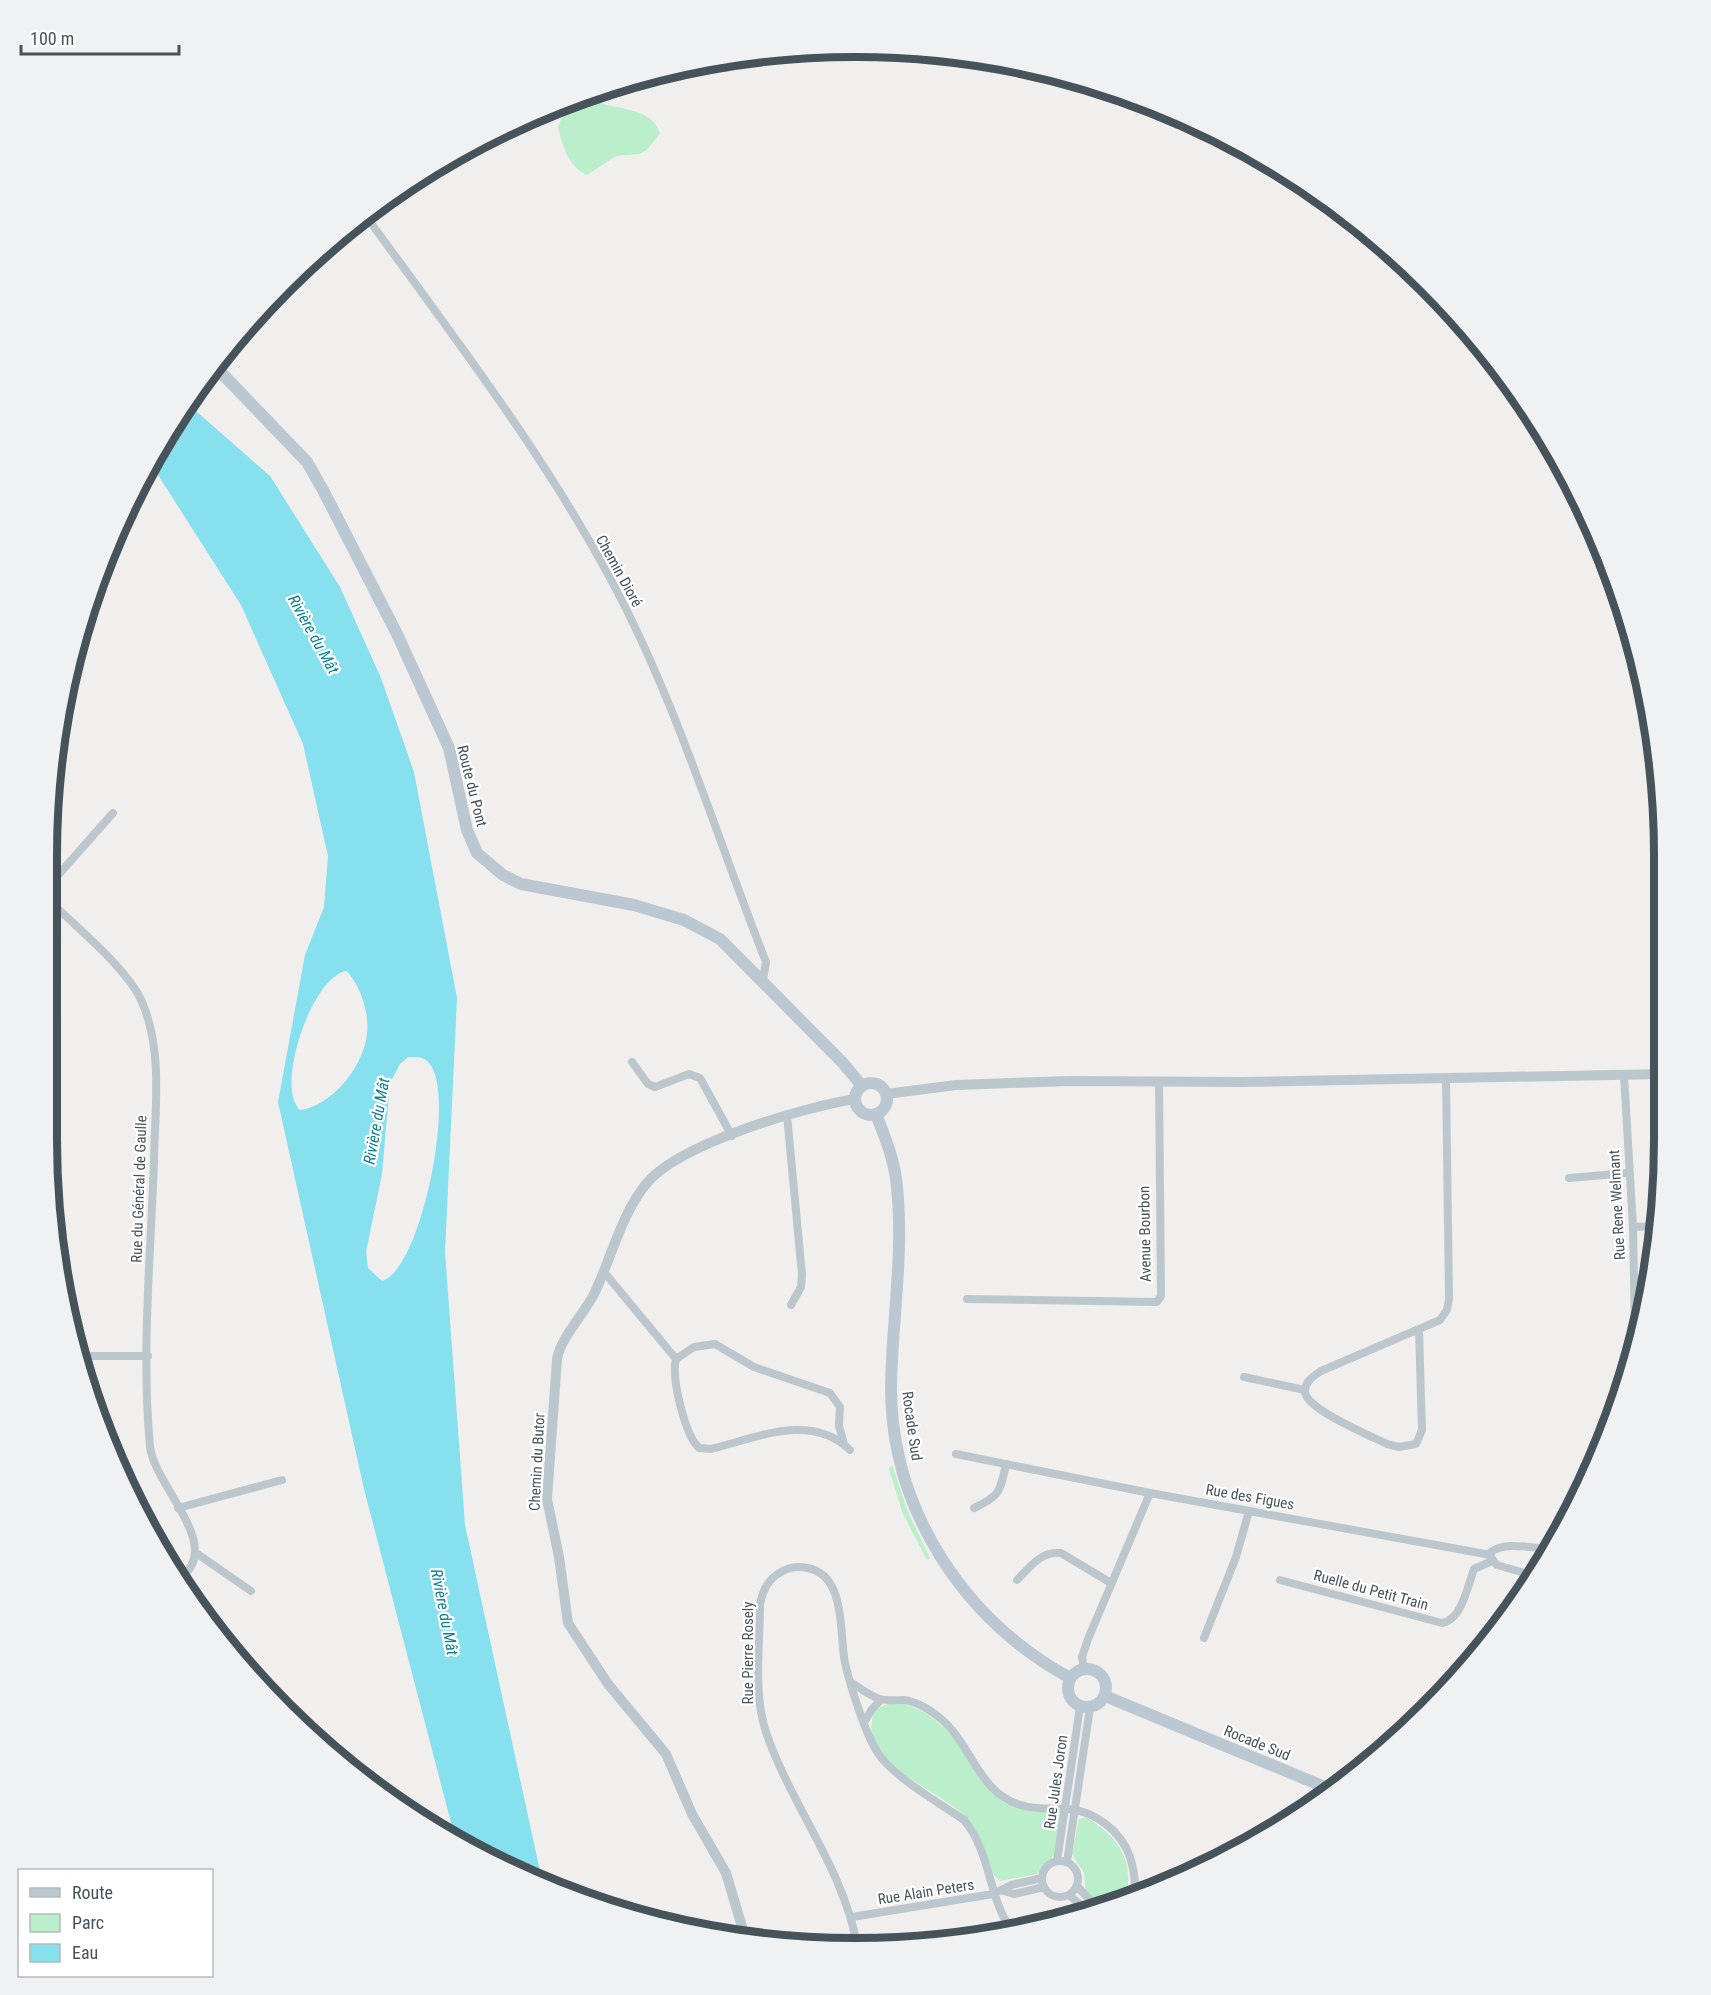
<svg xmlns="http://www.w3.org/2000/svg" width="1711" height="1995" viewBox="0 0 1711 1995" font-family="'Roboto Condensed',sans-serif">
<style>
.green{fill:#bbefcb}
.water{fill:#87e0ed;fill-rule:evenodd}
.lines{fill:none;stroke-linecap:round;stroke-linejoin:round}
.minor{stroke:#bcc7cd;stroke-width:8}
.tertiary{stroke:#bcc7cd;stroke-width:10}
.secondary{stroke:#bbc8d2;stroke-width:12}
.labels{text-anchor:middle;stroke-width:4.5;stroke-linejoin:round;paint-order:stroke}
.street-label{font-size:15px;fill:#46535b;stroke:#fff}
.water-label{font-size:16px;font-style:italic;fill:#0b8193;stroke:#fff}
.rim{fill:none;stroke:#46535b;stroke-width:8}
</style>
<rect width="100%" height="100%" fill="#f1eeee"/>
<!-- green -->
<g class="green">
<path d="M 589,98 C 613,112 650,104 660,133 L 647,150 L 639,154 L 616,156 L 587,175 C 568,166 563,147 558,127 C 565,110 571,103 589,98 Z"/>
<path d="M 892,1465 L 908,1512 L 930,1558 L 927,1560 L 903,1514 L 889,1469 Z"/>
<path d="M 891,1702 C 931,1706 955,1736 975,1767 C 981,1777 987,1790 997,1797 C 1013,1811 1038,1813 1058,1812 L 1062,1816 L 1056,1853 L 1037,1874 L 1000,1881 C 985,1869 985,1840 972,1824 C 945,1788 852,1767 875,1710 Z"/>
<path d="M 1086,1817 C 1120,1839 1134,1859 1126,1901 L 1102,1908 L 1086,1893 L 1084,1873 L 1072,1854 L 1079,1819 Z"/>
</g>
<!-- water -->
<path class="water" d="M 188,404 L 270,476 L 340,587 L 381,678 L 414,772 L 457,998 L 445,1252 L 465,1525 L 543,1885 L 455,1838 L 364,1489 L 278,1102 L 305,955 L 324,907 L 328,856 L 303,744 L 241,605 L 151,464 ZM 347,971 C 362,988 371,1018 366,1040 C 360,1070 331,1106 300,1110 C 274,1087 313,974 347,971 ZM 408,1057 C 416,1057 423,1056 429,1063 C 457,1093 421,1271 382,1281 L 368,1268 L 366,1252 L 382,1174 L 390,1083 L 400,1064 Z"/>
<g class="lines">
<!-- minor -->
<g class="minor">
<path d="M 366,216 C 455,339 550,461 620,597 C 680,713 718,841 766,962 L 763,980"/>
<path d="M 51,883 L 113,813"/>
<path d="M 51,902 C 77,928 128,969 142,1002 C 163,1051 155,1108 154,1159 C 151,1254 141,1352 150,1446 C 154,1486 222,1543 183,1576"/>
<path d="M 632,1062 L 648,1084 L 655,1087 L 689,1074 L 700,1078 L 732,1136"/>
<path d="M 1624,1075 L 1633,1227 L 1635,1333"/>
<path d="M 787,1115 L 802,1275 L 801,1287 L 791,1305"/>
<path d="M 1569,1178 L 1628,1173"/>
<path d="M 1633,1227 L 1656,1226"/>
<path d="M 604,1272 L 676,1359"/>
<path d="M 967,1299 L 1157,1302 L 1161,1296 L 1159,1081"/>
<path d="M 1419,1330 L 1422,1430 L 1416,1444 L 1399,1447 L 1387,1444 C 1371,1436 1307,1410 1305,1392 C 1304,1382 1314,1376 1321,1371 L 1440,1320 L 1447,1310 L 1449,1299 L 1446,1077"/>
<path d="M 77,1356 L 148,1356"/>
<path d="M 1244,1377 L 1305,1390"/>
<path d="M 844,1444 L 839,1426 L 840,1407 L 830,1393 L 754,1367 L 715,1344 L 694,1347 L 676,1359 C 671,1378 685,1435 699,1448 L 711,1449 C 756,1438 811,1412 850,1450"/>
<path d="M 956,1454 L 1150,1493 L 1491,1555"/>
<path d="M 178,1508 L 282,1480"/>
<path d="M 974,1508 C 1000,1496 1000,1492 1006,1464"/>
<path d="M 196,1553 L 251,1591"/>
<path d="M 1535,1576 L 1497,1565 L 1490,1557 L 1491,1552 C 1505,1541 1532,1548 1549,1549"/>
<path d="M 1017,1580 C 1030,1567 1041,1551 1061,1553 L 1111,1583"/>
<path d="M 1280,1580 L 1442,1623 C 1462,1620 1468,1585 1474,1569 L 1492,1561"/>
<path d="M 1204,1638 L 1236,1557 L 1249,1511"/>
<path d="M 1084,1669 L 1082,1657 L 1088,1639 L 1150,1493"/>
<path d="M 852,1683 C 861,1689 870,1696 880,1699 C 887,1701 895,1700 903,1700 C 916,1701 930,1710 940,1718 C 966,1739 976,1778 1002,1796 C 1023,1811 1044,1808 1068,1809 C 1095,1811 1121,1831 1130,1857 C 1134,1870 1137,1884 1133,1897"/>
<path d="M 865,1721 L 872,1709 L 881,1700"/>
<path d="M 1057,1861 L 1080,1707"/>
<circle cx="1060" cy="1879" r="18"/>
<path d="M 1067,1862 L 1090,1708"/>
<path d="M 1077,1886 L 1098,1909"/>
<path d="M 1004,1891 L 1014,1894 L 1044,1887"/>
<path d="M 1069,1895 L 1088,1911"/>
<path d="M 852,1917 L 993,1894 L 1011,1885 L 1042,1878"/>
<path d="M 857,1945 C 843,1867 791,1806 766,1732 C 753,1693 760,1645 760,1604 C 763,1590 768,1579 781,1572 C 789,1567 799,1566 808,1568 C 847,1576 839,1635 845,1663 C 850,1685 866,1736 878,1753 C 892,1776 941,1804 964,1820 C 990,1851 988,1893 1009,1927"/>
</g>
<!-- tertiary -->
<g class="tertiary">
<path d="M 886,1094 L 956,1085 L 1069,1081 L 1242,1082 L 1664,1074"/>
<path d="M 746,1940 L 726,1873 L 692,1814 L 666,1754 L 608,1684 L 568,1623 L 559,1557 L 547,1499 L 557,1359 C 560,1338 586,1312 595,1292 C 612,1256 621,1215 646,1184 C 678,1144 804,1107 855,1099"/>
</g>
<!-- secondary -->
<g class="secondary">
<path d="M 213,364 L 307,462 L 323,490 L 397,634 L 449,748 L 467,830 L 477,853 L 503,875 L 521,884 L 634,905 L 684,920 L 720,939 L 843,1063 L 862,1086"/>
<circle cx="871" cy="1099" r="16"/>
<path d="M 876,1114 C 884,1135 893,1156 896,1179 C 905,1247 892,1319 891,1387 C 891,1510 964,1620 1070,1678"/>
<circle cx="1087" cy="1688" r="19"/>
<path d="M 1105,1696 L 1332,1790"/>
</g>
</g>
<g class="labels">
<!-- street labels -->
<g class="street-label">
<text transform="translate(619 571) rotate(61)" y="5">Chemin Dioré</text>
<text transform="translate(472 786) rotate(76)" y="5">Route du Pont</text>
<text transform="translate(139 1189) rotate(-88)" y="5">Rue du Général de Gaulle</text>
<text transform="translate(1617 1205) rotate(-93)" y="5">Rue Rene Welmant</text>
<text transform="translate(1145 1234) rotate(-91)" y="5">Avenue Bourbon</text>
<text transform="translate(912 1426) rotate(82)" y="5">Rocade Sud</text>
<text transform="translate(537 1462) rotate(-87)" y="5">Chemin du Butor</text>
<text transform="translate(1250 1497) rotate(10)" y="5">Rue des Figues</text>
<text transform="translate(1371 1590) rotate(15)" y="5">Ruelle du Petit Train</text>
<text transform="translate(748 1653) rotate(-90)" y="5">Rue Pierre Rosely</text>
<text transform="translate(1257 1743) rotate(22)" y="5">Rocade Sud</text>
<text transform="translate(1056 1782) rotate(-82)" y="5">Rue Jules Joron</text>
<text transform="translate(926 1892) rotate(-9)" y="5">Rue Alain Peters</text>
</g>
<!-- water labels -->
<g class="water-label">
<text transform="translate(314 634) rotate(61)" y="6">Rivière du Mât</text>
<text transform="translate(376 1121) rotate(-80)" y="6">Rivière du Mât</text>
<text transform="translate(445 1612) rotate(79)" y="6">Rivière du Mât</text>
</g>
</g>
<!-- crop -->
<path d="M0 0H1711V1995H0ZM855 57H856A798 798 0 0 1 1654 855V1140A798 798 0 0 1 856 1938H855A798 798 0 0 1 57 1140V855A798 798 0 0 1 855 57Z" fill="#f0f1f2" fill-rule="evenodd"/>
<path class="rim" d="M855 57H856A798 798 0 0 1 1654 855V1140A798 798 0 0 1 856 1938H855A798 798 0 0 1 57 1140V855A798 798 0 0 1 855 57Z"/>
<!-- legend -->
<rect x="18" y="1869" width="195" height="108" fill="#ffffff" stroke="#b5babd" stroke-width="1.5"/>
<rect x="30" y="1888" width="30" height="9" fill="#bbc8d2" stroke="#b5babd" stroke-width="1.5"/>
<text x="72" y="1899" font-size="18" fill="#46535b">Route</text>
<rect x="30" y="1914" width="30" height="18" fill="#bbefcb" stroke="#b5babd" stroke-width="1.5"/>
<text x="72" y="1929" font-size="18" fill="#46535b">Parc</text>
<rect x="30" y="1944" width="30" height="18" fill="#87e0ed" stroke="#b5babd" stroke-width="1.5"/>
<text x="72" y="1959" font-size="18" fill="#46535b">Eau</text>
<!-- scale -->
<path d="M21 45v9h158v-9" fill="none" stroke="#46535b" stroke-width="3"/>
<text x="30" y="45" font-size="18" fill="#46535b" stroke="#ffffff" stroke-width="4.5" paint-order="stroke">100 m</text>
</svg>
